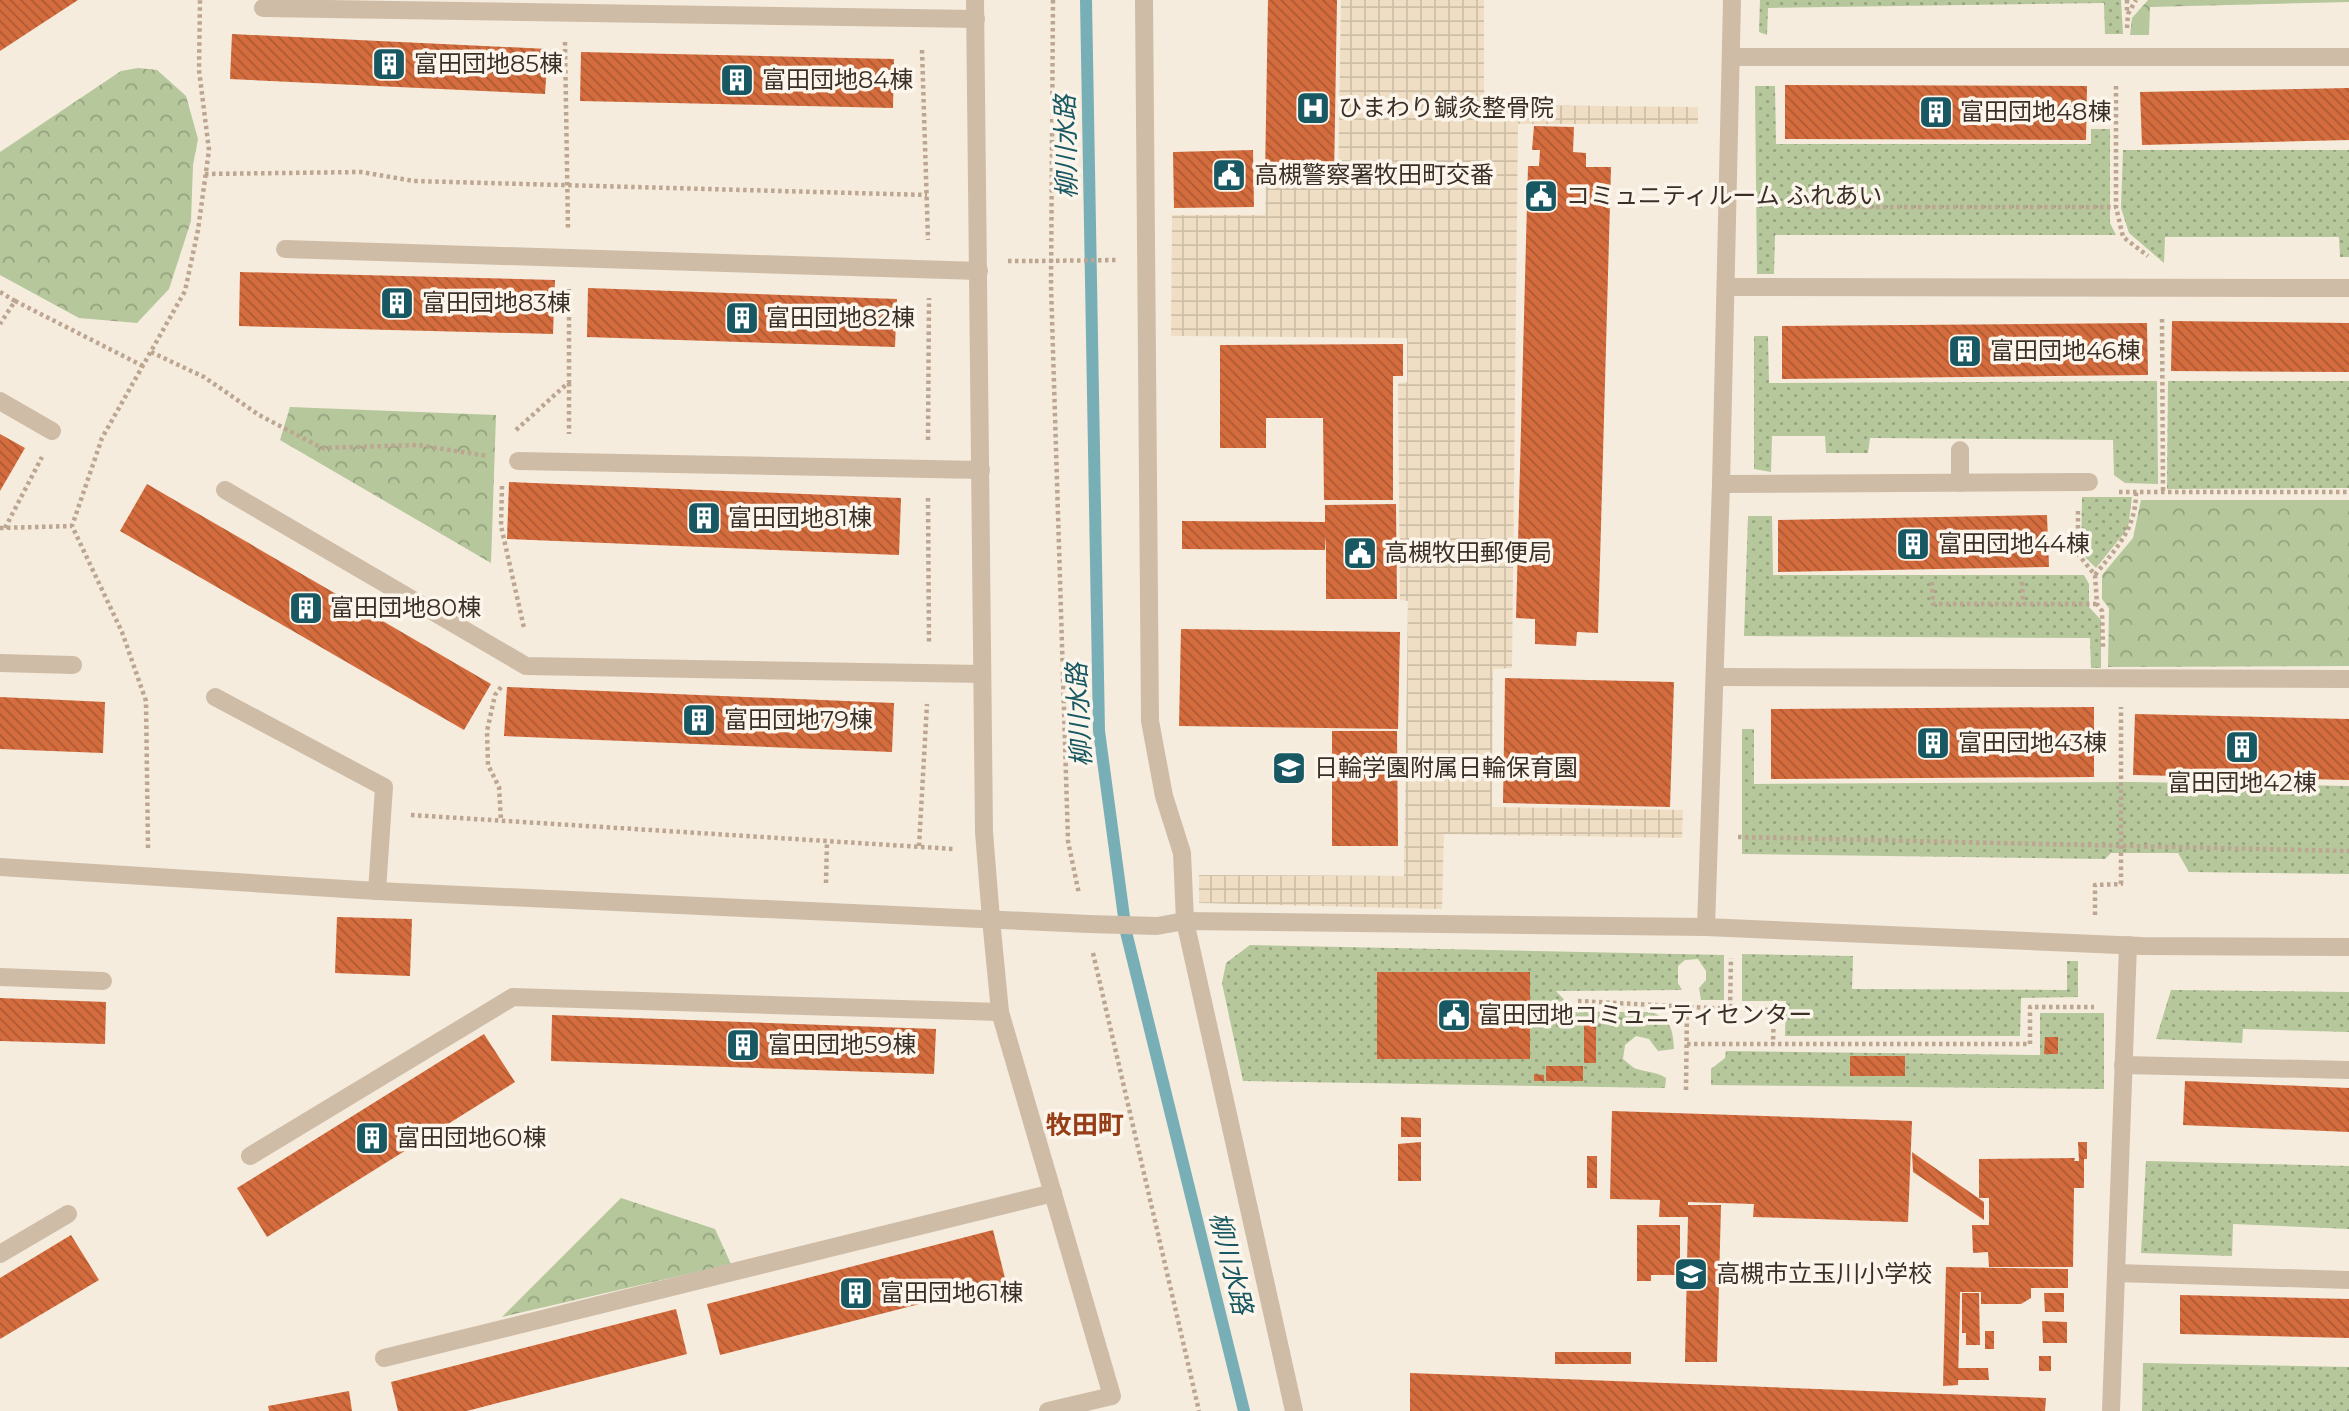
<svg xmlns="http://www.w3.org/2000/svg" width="2349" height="1411" viewBox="0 0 2349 1411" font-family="Montserrat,'Noto Sans JP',sans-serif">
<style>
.grass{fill:url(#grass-dots)}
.park{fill:url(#park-crowns)}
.plaza{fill:url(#plaza-grid)}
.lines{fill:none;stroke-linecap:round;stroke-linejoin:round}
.stream{stroke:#78afb6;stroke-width:12}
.building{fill:url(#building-back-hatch)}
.path{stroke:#bca691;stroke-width:4.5;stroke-dasharray:3.5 3.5;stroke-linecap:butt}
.lane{stroke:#cfbca7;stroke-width:18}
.street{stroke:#cfbca7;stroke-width:18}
.path-bridge{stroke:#bca691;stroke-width:4.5;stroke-dasharray:3.5 3.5;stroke-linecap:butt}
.labels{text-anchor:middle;stroke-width:7;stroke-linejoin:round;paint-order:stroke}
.poi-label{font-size:24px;fill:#3b3028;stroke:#fcf5eb;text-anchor:start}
.water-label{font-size:26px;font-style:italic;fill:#185862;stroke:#fcf5eb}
.neighbourhood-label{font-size:26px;font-weight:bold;fill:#953e17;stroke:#fcf5eb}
</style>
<defs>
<pattern id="grass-dots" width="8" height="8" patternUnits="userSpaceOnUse" patternTransform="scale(1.75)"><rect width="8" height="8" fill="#b5c79b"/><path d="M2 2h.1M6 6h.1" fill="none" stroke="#94a27e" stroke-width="1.8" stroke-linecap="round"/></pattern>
<pattern id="park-crowns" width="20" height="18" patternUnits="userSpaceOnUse" patternTransform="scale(1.75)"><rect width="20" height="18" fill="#b5c79b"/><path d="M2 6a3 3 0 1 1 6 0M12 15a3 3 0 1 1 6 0" fill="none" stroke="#94a27e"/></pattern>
<pattern id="plaza-grid" width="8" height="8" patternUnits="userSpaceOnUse" patternTransform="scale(1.75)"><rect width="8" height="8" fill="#efdec3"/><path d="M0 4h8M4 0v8" fill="none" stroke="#cebfa8"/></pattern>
<pattern id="building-back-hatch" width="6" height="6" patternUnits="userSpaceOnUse" patternTransform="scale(1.75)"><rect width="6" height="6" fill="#d46c3d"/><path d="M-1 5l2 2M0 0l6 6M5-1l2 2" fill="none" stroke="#ad5933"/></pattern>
</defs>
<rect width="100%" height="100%" fill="#f5ecdd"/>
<!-- grass -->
<g class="grass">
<path d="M 1760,0 L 2121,0 L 2123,34 L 2105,34 L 2104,3 L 1768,8 L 1767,35 L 1759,32 Z"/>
<path d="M 1755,86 L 1775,86 L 1776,144 L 2091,144 L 2091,129 L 2110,129 L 2110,223 L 2116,235 L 1775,235 L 1774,274 L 1757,274 Z"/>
<path d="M 2123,150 L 2349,150 L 2349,257 L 2340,257 L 2339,237 L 2165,237 L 2164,263 L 2129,233 L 2121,208 Z"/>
<path d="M 1754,336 L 1768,336 L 1769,383 L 2157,381 L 2158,484 L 2125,483 L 2114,475 L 2113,440 L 1870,438 L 1868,453 L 1826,453 L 1825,436 L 1772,436 L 1771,472 L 1754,469 Z"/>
<path d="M 2168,381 L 2349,381 L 2349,488 L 2167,489 Z"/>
<path d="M 2082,497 L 2132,497 L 2128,528 L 2096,568 L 2081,553 Z"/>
<path d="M 1748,516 L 1772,516 L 1773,575 L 2084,575 L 2089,584 L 2089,607 L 2101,620 L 2101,668 L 2091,668 L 2090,638 L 1744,636 Z"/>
<path d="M 1742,729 L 1754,729 L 1754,784 L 2134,782 L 2349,786 L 2349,874 L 2189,872 L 2178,853 L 2111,853 L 2105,859 L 1742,854 Z"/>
<path d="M 1250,945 L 1724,955 L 1724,1000 L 1701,1000 L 1699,988 L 1706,980 L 1706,971 L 1698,959 L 1685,960 L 1678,966 L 1678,983 L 1682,990 L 1556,991 L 1576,1012 L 1652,1012 C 1671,1020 1673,1030 1674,1049 L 1658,1051 L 1649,1039 L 1636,1036 L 1625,1045 L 1623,1059 C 1627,1062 1633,1068 1637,1069 C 1649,1073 1655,1071 1666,1078 L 1665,1088 L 1243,1081 L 1222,983 L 1226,963 Z"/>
<path d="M 1742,954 L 1853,956 L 1852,989 L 2067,990 L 2067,961 L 2078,961 L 2078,997 L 2021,998 L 2020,1036 L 1785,1036 L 1786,1001 L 1742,1001 Z"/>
<path d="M 2171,990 L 2349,992 L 2349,1032 L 2243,1029 L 2242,1043 L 2156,1039 Z"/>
<path d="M 2040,1013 L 2104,1013 L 2104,1089 L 1711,1085 L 1711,1069 L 1725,1058 L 1726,1051 L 2040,1055 Z"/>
<path d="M 2146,1161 L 2349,1166 L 2349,1229 L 2233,1224 L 2232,1256 L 2141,1253 Z"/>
<path d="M 2143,1363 L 2349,1367 L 2349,1411 L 2142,1411 Z"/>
</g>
<!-- park -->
<g class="park">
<path d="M 2148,0 L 2349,0 L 2349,2 L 2150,7 L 2149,35 L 2130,35 L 2132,18 Z"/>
<path d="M 138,68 L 157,70 L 186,96 L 198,139 L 193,165 L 191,221 L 169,289 L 137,323 L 79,318 L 0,275 L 0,152 L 121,71 Z"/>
<path d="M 290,407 L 496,415 L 491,563 L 280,440 Z"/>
<path d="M 2141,500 L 2349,500 L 2349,666 L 2108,667 L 2109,608 L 2102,599 L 2102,575 L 2133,538 Z"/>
<path d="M 621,1198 L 715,1229 L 731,1264 L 502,1317 Z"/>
</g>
<!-- plaza -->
<path class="plaza" d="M 1341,0 L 1484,0 L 1484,105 L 1698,107 L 1698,124 L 1518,124 L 1512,668 L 1493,669 L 1492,807 L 1683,810 L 1682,838 L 1444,834 L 1442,909 L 1199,903 L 1199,875 L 1404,876 L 1408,601 L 1400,600 L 1398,383 L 1407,382 L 1407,338 L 1171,336 L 1172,215 L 1265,215 L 1266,184 L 1338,184 Z"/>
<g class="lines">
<!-- stream -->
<path class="stream" d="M 1086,0 L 1099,731 L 1126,932 L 1244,1411"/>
</g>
<!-- building -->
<g class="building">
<path d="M 0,0 L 78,0 L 0,51 Z"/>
<path d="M 1268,0 L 1337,0 L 1334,178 L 1265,177 Z"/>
<path d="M 232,34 L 548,49 L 545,94 L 230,79 Z"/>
<path d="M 581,52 L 894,59 L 893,108 L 580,101 Z"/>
<path d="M 1785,85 L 2087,86 L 2086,140 L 1785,139 Z"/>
<path d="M 2349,88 L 2349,140 L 2142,145 L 2140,92 Z"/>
<path d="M 1534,126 L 1574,127 L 1573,152 L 1586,153 L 1586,167 L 1611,167 L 1598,633 L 1577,632 L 1576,646 L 1535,644 L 1535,619 L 1516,618 L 1528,166 L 1539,166 L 1540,150 L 1532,150 Z"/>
<path d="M 1253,150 L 1254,207 L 1174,208 L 1173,152 Z"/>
<path d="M 240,272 L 555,280 L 553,334 L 239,326 Z"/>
<path d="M 588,288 L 897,299 L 895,347 L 587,337 Z"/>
<path d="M 2172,321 L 2349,323 L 2349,372 L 2171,371 Z"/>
<path d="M 2147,323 L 2148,375 L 1782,379 L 1782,326 Z"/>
<path d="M 1403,344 L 1403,376 L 1393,376 L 1393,500 L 1324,500 L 1323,418 L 1266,418 L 1266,448 L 1220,448 L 1220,345 Z"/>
<path d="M 0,434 L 25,448 L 0,491 Z"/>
<path d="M 509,482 L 901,498 L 899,555 L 507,539 Z"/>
<path d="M 147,484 L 491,684 L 464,730 L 120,531 Z"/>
<path d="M 1396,504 L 1397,599 L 1326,599 L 1326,535 L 1325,550 L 1182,549 L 1182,521 L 1325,522 L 1325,505 Z"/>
<path d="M 2047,515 L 2049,567 L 1778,572 L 1778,520 Z"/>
<path d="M 1181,629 L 1400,632 L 1398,729 L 1179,726 Z"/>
<path d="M 1505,678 L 1674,682 L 1670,807 L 1503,803 Z"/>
<path d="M 507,687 L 894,703 L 892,752 L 504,736 Z"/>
<path d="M 0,697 L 105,702 L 103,753 L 0,749 Z"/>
<path d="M 2094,707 L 2094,777 L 1771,779 L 1771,709 Z"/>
<path d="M 2135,714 L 2349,719 L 2349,780 L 2133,775 Z"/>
<path d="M 1332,731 L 1397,731 L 1398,846 L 1332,846 Z"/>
<path d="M 337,917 L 412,919 L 410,976 L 335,973 Z"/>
<rect x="1377" y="972" width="153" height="87"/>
<path d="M 0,998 L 106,1002 L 105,1044 L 0,1041 Z"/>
<path d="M 552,1015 L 936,1029 L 934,1074 L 551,1061 Z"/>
<rect x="1584" y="1025" width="12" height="38"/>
<path d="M 484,1034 L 515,1082 L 267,1237 L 237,1188 Z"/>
<path d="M 2045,1037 L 2058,1037 L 2058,1054 L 2044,1054 Z"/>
<rect x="1850" y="1056" width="55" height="20"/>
<rect x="1546" y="1066" width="37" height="15"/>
<path d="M 1534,1074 L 1544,1075 L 1544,1081 L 1534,1081 Z"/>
<path d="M 2185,1081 L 2349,1088 L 2349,1132 L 2183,1125 Z"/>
<path d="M 1612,1111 L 1912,1121 L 1908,1222 L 1753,1217 L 1754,1204 L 1688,1202 L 1688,1205 L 1721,1205 L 1717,1362 L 1685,1362 L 1688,1217 L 1659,1217 L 1660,1200 L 1610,1199 Z"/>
<path d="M 1401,1117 L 1421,1118 L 1421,1137 L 1401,1137 Z"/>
<path d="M 1421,1142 L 1421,1181 L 1398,1181 L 1398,1144 Z"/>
<path d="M 2078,1142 L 2087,1142 L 2087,1159 L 2084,1159 L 2084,1188 L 2074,1188 L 2073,1267 L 1989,1267 L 1988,1252 L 1973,1253 L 1972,1225 L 1989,1225 L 1989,1198 L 1979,1198 L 1979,1159 L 2075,1158 L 2074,1161 L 2079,1161 Z"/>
<path d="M 1912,1152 L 1984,1202 L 1984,1220 L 1913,1172 Z"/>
<rect x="1587" y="1156" width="10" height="32"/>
<path d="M 1637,1225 L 1680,1225 L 1680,1275 L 1651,1275 L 1651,1281 L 1637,1281 Z"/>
<path d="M 993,1230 L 1006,1282 L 720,1355 L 707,1304 Z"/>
<path d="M 71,1235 L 99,1280 L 0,1339 L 0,1278 Z"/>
<path d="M 1946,1267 L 2068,1269 L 2068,1288 L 2031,1288 L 2031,1298 L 2021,1304 L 1981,1304 L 1981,1292 L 1960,1292 L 1958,1385 L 1943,1386 Z"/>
<path d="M 1962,1293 L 1979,1293 L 1980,1345 L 1966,1345 L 1966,1333 L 1962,1333 Z"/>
<path d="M 2044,1293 L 2064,1293 L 2064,1312 L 2045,1312 Z"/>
<path d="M 2180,1295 L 2349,1299 L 2349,1338 L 2180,1334 Z"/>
<path d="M 676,1309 L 687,1354 L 467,1411 L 398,1411 L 391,1382 Z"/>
<path d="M 2042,1321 L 2067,1322 L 2067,1343 L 2043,1343 Z"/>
<rect x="1985" y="1331" width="9" height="18"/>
<rect x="1555" y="1352" width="76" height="12"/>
<rect x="2039" y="1356" width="12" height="15"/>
<path d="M 1958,1368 L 1988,1368 L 1989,1380 L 1958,1380 Z"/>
<path d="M 1410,1373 L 2046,1398 L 2045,1411 L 1410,1411 Z"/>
<path d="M 349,1391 L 352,1411 L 269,1411 L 268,1406 Z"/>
</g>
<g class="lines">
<!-- path -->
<g class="path">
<path d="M 1053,0 L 1051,285 L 1068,841 L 1079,894"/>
<path d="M 2127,0 L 2127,13"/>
<path d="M 2127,28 L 2128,14 L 2136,0"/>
<path d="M 565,42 L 568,229"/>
<path d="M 922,50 L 928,240"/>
<path d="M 2116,86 L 2116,207 L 2123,237 L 2148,256"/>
<path d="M 205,174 L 361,172 L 414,181 L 927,195"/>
<path d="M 1806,207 L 2116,207"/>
<path d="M 1008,261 L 1035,261"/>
<path d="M 0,292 L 15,301 L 0,324"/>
<path d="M 15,301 L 143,366"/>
<path d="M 2162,319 L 2163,492"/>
<path d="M 151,352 L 204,377 L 259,415 L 322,448 L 418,445 L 488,456"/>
<path d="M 569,383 L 569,434"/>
<path d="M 516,430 L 569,382 L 569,287"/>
<path d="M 928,440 L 929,298"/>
<path d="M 502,486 L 501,526 L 524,628"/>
<path d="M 2119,492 L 2349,492"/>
<path d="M 928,498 L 929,643"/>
<path d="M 2078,511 L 2078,554 L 2095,575 L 2097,604 L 2102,611 L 2103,648"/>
<path d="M 0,528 L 72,526"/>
<path d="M 5,528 L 42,457"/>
<path d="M 2095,575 C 2117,547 2136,529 2136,492"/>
<path d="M 1932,582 L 1933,604 L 2097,604"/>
<path d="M 2022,582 L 2023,604"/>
<path d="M 501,687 L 495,695 L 487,731 L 488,765 L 499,787 L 501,821"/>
<path d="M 411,815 L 954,849"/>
<path d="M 1738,837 L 2349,851"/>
<path d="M 919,846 L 927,704"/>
<path d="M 148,848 L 146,701 L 122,632 L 72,526 L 102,438 L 185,291 L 198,230 L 209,150 L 199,70 L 200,0"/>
<path d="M 826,883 L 827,841"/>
<path d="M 2095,915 L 2095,885 L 2121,884 L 2121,707"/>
<path d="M 1093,953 L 1199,1411"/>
<path d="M 1578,1001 L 1730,1009 L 1731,958"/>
<path d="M 1730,1009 L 1774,1010 L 1773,1044"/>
<path d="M 1687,1044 L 2030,1044 L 2030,1007 L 2094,1007"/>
<path d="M 1686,1090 L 1687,1006"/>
</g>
<!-- lane -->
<path class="lane" d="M 975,0 L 984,832 L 991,919"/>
<!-- street -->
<g class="street">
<path d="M 1144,0 L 1150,721 L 1164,796 L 1182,853 L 1185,921 L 1294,1411"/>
<path d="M 263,8 L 976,19"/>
<path d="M 1731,57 L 2349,57"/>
<path d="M 285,249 L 979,271"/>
<path d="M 1726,287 L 2349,288"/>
<path d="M 0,401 L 52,431"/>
<path d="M 1960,450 L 1960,483"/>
<path d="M 518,461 L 981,470"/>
<path d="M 1721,484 L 2089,482"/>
<path d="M 225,490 L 526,666 L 982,674"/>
<path d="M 0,663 L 73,665"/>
<path d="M 1715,677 L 2349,679"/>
<path d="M 215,697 L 384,787 L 377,891"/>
<path d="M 0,867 L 377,891 L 1089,924 L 1157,926 L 1185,921 L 1706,927 L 2142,946 L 2349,947"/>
<path d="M 991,919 L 1000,1012 L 1112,1396 L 1048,1411"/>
<path d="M 1706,927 L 1721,484 L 1732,0"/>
<path d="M 0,977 L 103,981"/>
<path d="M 2123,1065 L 2349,1070"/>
<path d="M 250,1156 L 513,997 L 1000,1012"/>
<path d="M 0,1254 L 68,1214"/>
<path d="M 2116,1273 L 2349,1280"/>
<path d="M 384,1358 L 1053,1193"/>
<path d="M 2111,1411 L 2128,945"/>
</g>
<!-- path-bridge -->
<path class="path-bridge" d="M 1035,261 L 1117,260"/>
</g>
<!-- icons -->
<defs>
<g id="building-square" transform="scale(1.75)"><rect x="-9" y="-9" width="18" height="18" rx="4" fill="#185862" stroke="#fcf5eb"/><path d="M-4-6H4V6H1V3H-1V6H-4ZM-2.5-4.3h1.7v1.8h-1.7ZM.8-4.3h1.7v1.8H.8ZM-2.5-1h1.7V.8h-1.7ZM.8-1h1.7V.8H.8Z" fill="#fff"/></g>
<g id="hospital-square" transform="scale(1.75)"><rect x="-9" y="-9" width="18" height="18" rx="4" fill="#185862" stroke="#fcf5eb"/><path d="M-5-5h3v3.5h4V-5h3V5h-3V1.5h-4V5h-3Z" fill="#fff"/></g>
<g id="civic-square" transform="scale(1.75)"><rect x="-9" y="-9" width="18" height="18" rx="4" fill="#185862" stroke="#fcf5eb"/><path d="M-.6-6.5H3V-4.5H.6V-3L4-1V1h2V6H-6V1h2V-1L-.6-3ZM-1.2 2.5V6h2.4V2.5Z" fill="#fff"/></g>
<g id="school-square" transform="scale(1.75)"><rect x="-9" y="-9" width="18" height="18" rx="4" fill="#185862" stroke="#fcf5eb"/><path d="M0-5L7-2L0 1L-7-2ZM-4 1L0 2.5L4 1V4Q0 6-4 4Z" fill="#fff"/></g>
</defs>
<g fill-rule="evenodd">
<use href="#building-square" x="389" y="64"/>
<use href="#building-square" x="737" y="80"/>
<use href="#hospital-square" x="1313" y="108"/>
<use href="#building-square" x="1936" y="112"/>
<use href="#civic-square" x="1229" y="175"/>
<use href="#civic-square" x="1541" y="196"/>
<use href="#building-square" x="397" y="303"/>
<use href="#building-square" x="742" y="318"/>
<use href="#building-square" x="1965" y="351"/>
<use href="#building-square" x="704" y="518"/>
<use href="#building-square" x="1913" y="544"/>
<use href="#civic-square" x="1360" y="553"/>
<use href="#building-square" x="306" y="608"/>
<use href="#building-square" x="699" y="720"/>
<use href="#building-square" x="1933" y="743"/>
<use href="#building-square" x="2242" y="747"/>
<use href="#school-square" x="1289" y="768"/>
<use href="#civic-square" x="1454" y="1015"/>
<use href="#building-square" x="743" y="1045"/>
<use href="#building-square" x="372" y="1138"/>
<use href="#school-square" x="1691" y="1274"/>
<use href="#building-square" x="856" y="1293"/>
</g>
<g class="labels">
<!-- poi labels -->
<g class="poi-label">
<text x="414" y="72">富田団地85棟</text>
<text x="762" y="88">富田団地84棟</text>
<text x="1338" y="116">ひまわり鍼灸整骨院</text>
<text x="1960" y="120">富田団地48棟</text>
<text x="1254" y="183">高槻警察署牧田町交番</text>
<text x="1566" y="204">コミュニティルーム ふれあい</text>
<text x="422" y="311">富田団地83棟</text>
<text x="766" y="326">富田団地82棟</text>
<text x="1990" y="359">富田団地46棟</text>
<text x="728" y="526">富田団地81棟</text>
<text x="1938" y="552">富田団地44棟</text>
<text x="1384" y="561">高槻牧田郵便局</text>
<text x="330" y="616">富田団地80棟</text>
<text x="724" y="728">富田団地79棟</text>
<text x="1958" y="751">富田団地43棟</text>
<text x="1314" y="776">日輪学園附属日輪保育園</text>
<text x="2242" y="791" text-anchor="middle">富田団地42棟</text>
<text x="1478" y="1023">富田団地コミュニティセンター</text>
<text x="768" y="1053">富田団地59棟</text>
<text x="396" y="1146">富田団地60棟</text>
<text x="1716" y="1282">高槻市立玉川小学校</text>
<text x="880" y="1301">富田団地61棟</text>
</g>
<!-- water labels -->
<g class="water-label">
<text transform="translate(1066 147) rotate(-91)" y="9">柳川水路</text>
<text transform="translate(1079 715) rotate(-93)" y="9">柳川水路</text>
<text transform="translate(1231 1263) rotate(76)" y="9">柳川水路</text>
</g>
<!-- neighbourhood labels -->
<g class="neighbourhood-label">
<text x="1085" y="1134">牧田町</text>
</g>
</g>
</svg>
